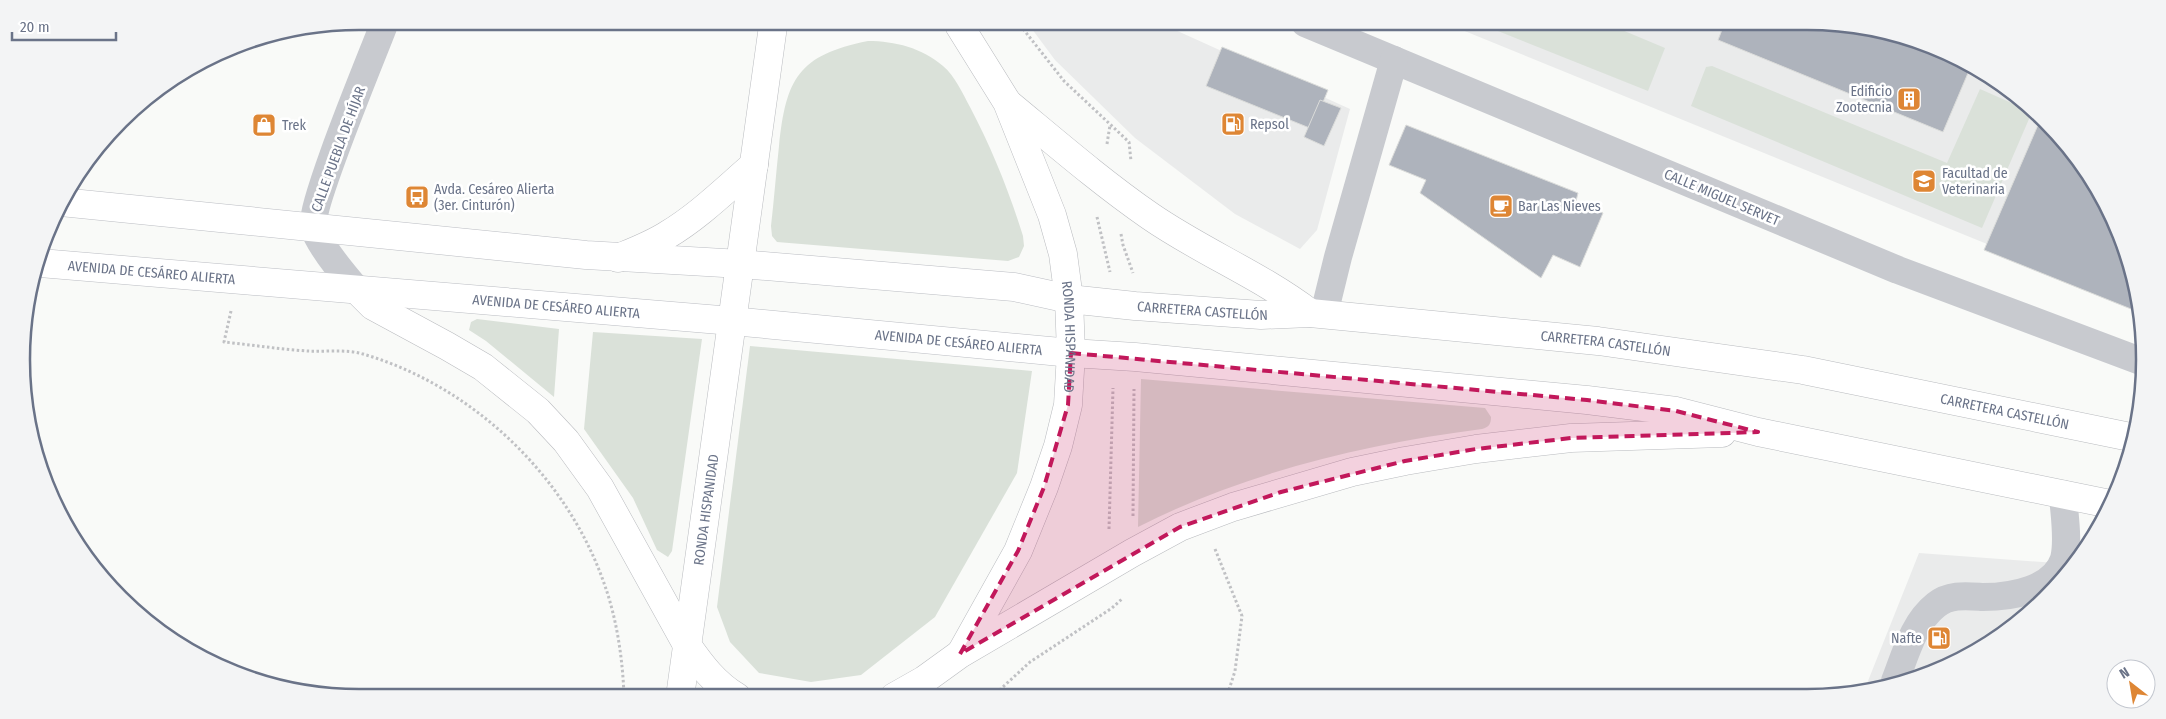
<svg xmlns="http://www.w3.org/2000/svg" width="2166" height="719" viewBox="0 0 2166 719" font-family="'Fira Sans Condensed',sans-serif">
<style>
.built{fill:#eaebeb}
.green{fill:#dae1d9}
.building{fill:#aeb3bc;stroke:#dbdcda}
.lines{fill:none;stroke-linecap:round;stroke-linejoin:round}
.major-casing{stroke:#bbbdc3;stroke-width:29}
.highway-casing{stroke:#b9bbbf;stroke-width:29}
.path{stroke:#c0c1c4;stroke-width:3;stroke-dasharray:2.5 2.5;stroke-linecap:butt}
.minor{stroke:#c8cacf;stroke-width:28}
.major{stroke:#fff;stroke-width:28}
.highway{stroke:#fff;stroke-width:28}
.marked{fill:#c2185b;fill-opacity:0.2;stroke:#c2185b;stroke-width:4;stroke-dasharray:10 6;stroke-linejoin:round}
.labels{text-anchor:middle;stroke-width:5;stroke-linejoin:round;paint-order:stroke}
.poi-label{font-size:14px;fill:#6a7388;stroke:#fff;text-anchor:start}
.street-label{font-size:14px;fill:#6a7388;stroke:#fff}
.rim{fill:none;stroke:#6a7388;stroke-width:2.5}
</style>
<rect width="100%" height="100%" fill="#f9faf8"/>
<!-- built -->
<g class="built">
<path d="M 1806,21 L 1894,33 L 1956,56 L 2012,91 L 2041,118 L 1987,244 L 1445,23 Z"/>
<path d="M 1162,24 L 1350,109 L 1317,230 L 1300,249 L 1235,214 L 1135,138 L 1055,60 L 1029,25 Z"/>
<path d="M 1919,553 L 2070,564 L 2030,614 L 1956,663 L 1864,691 Z"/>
</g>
<!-- green -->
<g class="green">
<path d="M 1603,22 L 1665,48 L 1648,91 L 1478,23 Z"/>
<path d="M 868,41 C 895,41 922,48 943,66 C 955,76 963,94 970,107 C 992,149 1009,191 1023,236 L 1024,246 L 1019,257 L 1008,261 L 777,242 L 772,236 L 771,226 C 774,200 776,173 779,146 C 786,79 798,55 868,41 Z"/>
<path d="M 1712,66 L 1947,163 L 1980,89 L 2032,112 L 1982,228 L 1691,106 L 1706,67 Z"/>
<path d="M 477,319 L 559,329 L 554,397 L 486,341 L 469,330 L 471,322 Z"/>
<path d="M 593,332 L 702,339 L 672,551 L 668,557 L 657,550 L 633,498 L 584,429 Z"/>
<path d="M 750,346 L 1032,371 L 1017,473 L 935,617 L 861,675 L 811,682 L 759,673 L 730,642 L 717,607 Z"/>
<path d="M 1141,379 L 1485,408 L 1491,417 C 1491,424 1489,427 1482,429 C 1364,444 1244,473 1138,527 Z"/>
</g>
<!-- building -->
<g class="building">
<path d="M 1806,21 L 1894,33 L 1956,56 L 1971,66 L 1943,132 L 1718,40 L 1725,22 Z"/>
<path d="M 1222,47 L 1328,90 L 1312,129 L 1206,86 Z"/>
<path d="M 1320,100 L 1341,108 L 1324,146 L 1304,137 Z"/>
<path d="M 2041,118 L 2061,136 L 2099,190 L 2127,251 L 2141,313 L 1984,250 Z"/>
<path d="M 1406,125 L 1578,193 L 1576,201 L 1603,213 L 1580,267 L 1553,255 L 1541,278 L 1420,193 L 1426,180 L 1389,165 Z"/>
</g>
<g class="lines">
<!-- major casing -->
<g class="major-casing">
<g id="major">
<path d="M 61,202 L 586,255 L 741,264 L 1014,287 L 1069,299"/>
<path id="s1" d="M 40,263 L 732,321 L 1071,353"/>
</g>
</g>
<!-- highway casing -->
<g class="highway-casing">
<g id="highway">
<path id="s2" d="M 959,25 L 1007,102 L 1052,215 L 1063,254 L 1069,299 L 1071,353 L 1068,405 L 1058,446 L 1044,487 L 1018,551 L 961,653"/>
<path d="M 1010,105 C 1056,143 1101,182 1150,216 C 1202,252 1260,275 1310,313"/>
<path d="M 618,258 C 635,251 651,245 667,235 C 699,216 726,189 754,165"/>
<path d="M 357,290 L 373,306 L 447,346 L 483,367 L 538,411 L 566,441 L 600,488 L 687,645 C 701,665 715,684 737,697"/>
<path id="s3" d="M 1069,299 L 1135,306 L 1261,315 L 1310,313 L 1598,341 L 1803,370 L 2135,438"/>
<path d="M 1071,353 L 1135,357 L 1587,400 L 1676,411 L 1758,432 L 2110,504"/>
<path id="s4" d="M 680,697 L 773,26"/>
<path d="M 894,697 L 924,680 L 960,654 L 1132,553 L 1180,527 L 1233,507 L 1352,472 L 1405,461 L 1476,449 L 1571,438 L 1722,433"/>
</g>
</g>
<!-- path -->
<g class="path">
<path d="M 1020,25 L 1064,81 L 1129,142 L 1131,161"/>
<path d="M 1107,144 L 1110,125"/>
<path d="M 1097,217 L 1110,272"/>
<path d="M 1121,234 L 1123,245 L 1133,273"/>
<path d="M 231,311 L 224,342 C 252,345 279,349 307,351 C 325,352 346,349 363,354 C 473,386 568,477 605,586 C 617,620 623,661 624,697"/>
<path d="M 1133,516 L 1134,389"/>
<path d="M 1109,529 L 1113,388"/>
<path d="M 1215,549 L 1242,616 L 1235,671 L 1227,696"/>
<path d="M 992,697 L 1030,662 L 1112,608 L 1123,598"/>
</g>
<!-- minor -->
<g class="minor">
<path d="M 1305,23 L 1898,270 L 2143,362"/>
<path d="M 357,290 C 344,275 320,247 314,228 C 308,209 372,56 383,27"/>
<path d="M 1324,314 L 1338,257 L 1394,60"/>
<path d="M 1895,681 C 1905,656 1913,623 1936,605 C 1950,594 1966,596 1983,597 C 2011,597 2054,590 2064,559 C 2069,540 2064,514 2063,494"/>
</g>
<!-- major -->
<use href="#major" class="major"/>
<!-- highway -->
<use href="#highway" class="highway"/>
</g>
<!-- marked area -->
<path class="marked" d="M 1071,353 L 1587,400 L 1676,411 L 1758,432 L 1571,438 L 1476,449 L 1405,461 L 1281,492 L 1180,527 L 960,654 L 1018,551 L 1044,487 L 1068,405 Z"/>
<!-- icons -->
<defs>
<g id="building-square" transform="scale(1.25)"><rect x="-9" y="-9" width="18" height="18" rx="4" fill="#de8634" stroke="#fff"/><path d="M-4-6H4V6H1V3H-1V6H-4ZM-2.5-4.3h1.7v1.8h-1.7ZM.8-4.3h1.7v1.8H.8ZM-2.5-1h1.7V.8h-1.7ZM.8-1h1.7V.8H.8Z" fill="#fff"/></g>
<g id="fuel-square" transform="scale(1.25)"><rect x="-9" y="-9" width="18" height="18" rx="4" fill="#de8634" stroke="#fff"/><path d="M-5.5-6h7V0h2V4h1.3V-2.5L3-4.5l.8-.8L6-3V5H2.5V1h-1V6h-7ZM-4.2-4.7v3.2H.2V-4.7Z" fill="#fff"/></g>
<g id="shop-square" transform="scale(1.25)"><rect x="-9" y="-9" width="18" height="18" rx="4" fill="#de8634" stroke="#fff"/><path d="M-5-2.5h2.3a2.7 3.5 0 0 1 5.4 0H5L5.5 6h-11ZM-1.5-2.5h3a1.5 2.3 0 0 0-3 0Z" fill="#fff"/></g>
<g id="university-square" transform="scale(1.25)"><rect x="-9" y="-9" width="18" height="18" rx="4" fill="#de8634" stroke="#fff"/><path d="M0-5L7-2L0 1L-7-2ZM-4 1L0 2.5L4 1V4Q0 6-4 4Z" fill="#fff"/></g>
<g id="bus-square" transform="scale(1.25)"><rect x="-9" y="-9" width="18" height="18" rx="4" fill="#de8634" stroke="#fff"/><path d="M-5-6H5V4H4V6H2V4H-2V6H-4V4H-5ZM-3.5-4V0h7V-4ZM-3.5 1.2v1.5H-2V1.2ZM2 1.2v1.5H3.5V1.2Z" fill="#fff"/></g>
<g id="cafe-square" transform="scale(1.25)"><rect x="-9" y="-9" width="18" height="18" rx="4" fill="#de8634" stroke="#fff"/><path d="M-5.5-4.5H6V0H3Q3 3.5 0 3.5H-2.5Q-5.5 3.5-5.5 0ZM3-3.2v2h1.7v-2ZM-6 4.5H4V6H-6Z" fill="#fff"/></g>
</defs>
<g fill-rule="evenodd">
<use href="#building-square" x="1909" y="99"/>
<use href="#fuel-square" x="1233" y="124"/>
<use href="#shop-square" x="264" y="125"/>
<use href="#university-square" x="1924" y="181"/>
<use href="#bus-square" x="417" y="197"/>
<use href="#cafe-square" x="1501" y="206"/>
<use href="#fuel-square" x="1939" y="638"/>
</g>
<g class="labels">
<!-- poi labels -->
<g class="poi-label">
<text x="1892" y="96" text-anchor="end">Edificio<tspan x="1892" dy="16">Zootecnia</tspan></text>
<text x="1250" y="129">Repsol</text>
<text x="282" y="130">Trek</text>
<text x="1942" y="178">Facultad de<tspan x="1942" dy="16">Veterinaria</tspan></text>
<text x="434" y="194">Avda. Cesáreo Alierta<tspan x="434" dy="16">(3er. Cinturón)</tspan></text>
<text x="1518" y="211">Bar Las Nieves</text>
<text x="1922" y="643" text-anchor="end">Nafte</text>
</g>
<!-- street labels -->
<g class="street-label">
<text transform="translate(338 149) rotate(-70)" y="5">CALLE PUEBLA DE HÍJAR</text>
<text transform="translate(1722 197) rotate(23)" y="5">CALLE MIGUEL SERVET</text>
<text dy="5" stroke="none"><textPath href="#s1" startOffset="112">AVENIDA DE CESÁREO ALIERTA</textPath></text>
<text dy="5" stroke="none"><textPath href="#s1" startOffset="518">AVENIDA DE CESÁREO ALIERTA</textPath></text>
<text dy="5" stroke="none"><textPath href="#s3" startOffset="134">CARRETERA CASTELLÓN</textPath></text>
<text dy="5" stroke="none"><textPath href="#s2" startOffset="336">RONDA HISPANIDAD</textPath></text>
<text dy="5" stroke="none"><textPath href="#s1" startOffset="922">AVENIDA DE CESÁREO ALIERTA</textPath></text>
<text dy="5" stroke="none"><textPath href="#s3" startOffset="539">CARRETERA CASTELLÓN</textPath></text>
<text dy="5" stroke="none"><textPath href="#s3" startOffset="944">CARRETERA CASTELLÓN</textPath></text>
<text dy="5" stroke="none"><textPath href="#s4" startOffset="189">RONDA HISPANIDAD</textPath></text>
</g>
</g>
<!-- crop -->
<path d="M0 0H2166V719H0ZM359 30H1807A329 329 0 0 1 2136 359V360A329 329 0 0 1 1807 689H359A329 329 0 0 1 30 360V359A329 329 0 0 1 359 30Z" fill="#f3f4f5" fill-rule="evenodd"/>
<path class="rim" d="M359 30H1807A329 329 0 0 1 2136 359V360A329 329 0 0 1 1807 689H359A329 329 0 0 1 30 360V359A329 329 0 0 1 359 30Z"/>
<!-- north arrow -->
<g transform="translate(2131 684) rotate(329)"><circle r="24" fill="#ffffff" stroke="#c3c7cf"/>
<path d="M0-4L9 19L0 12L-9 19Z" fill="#de8634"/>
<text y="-8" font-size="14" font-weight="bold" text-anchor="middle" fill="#6a7388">N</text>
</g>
<!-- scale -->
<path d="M12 32v8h104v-8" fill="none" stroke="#6a7388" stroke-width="2.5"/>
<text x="20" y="32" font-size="15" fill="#6a7388" stroke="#ffffff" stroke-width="4" paint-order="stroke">20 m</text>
</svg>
